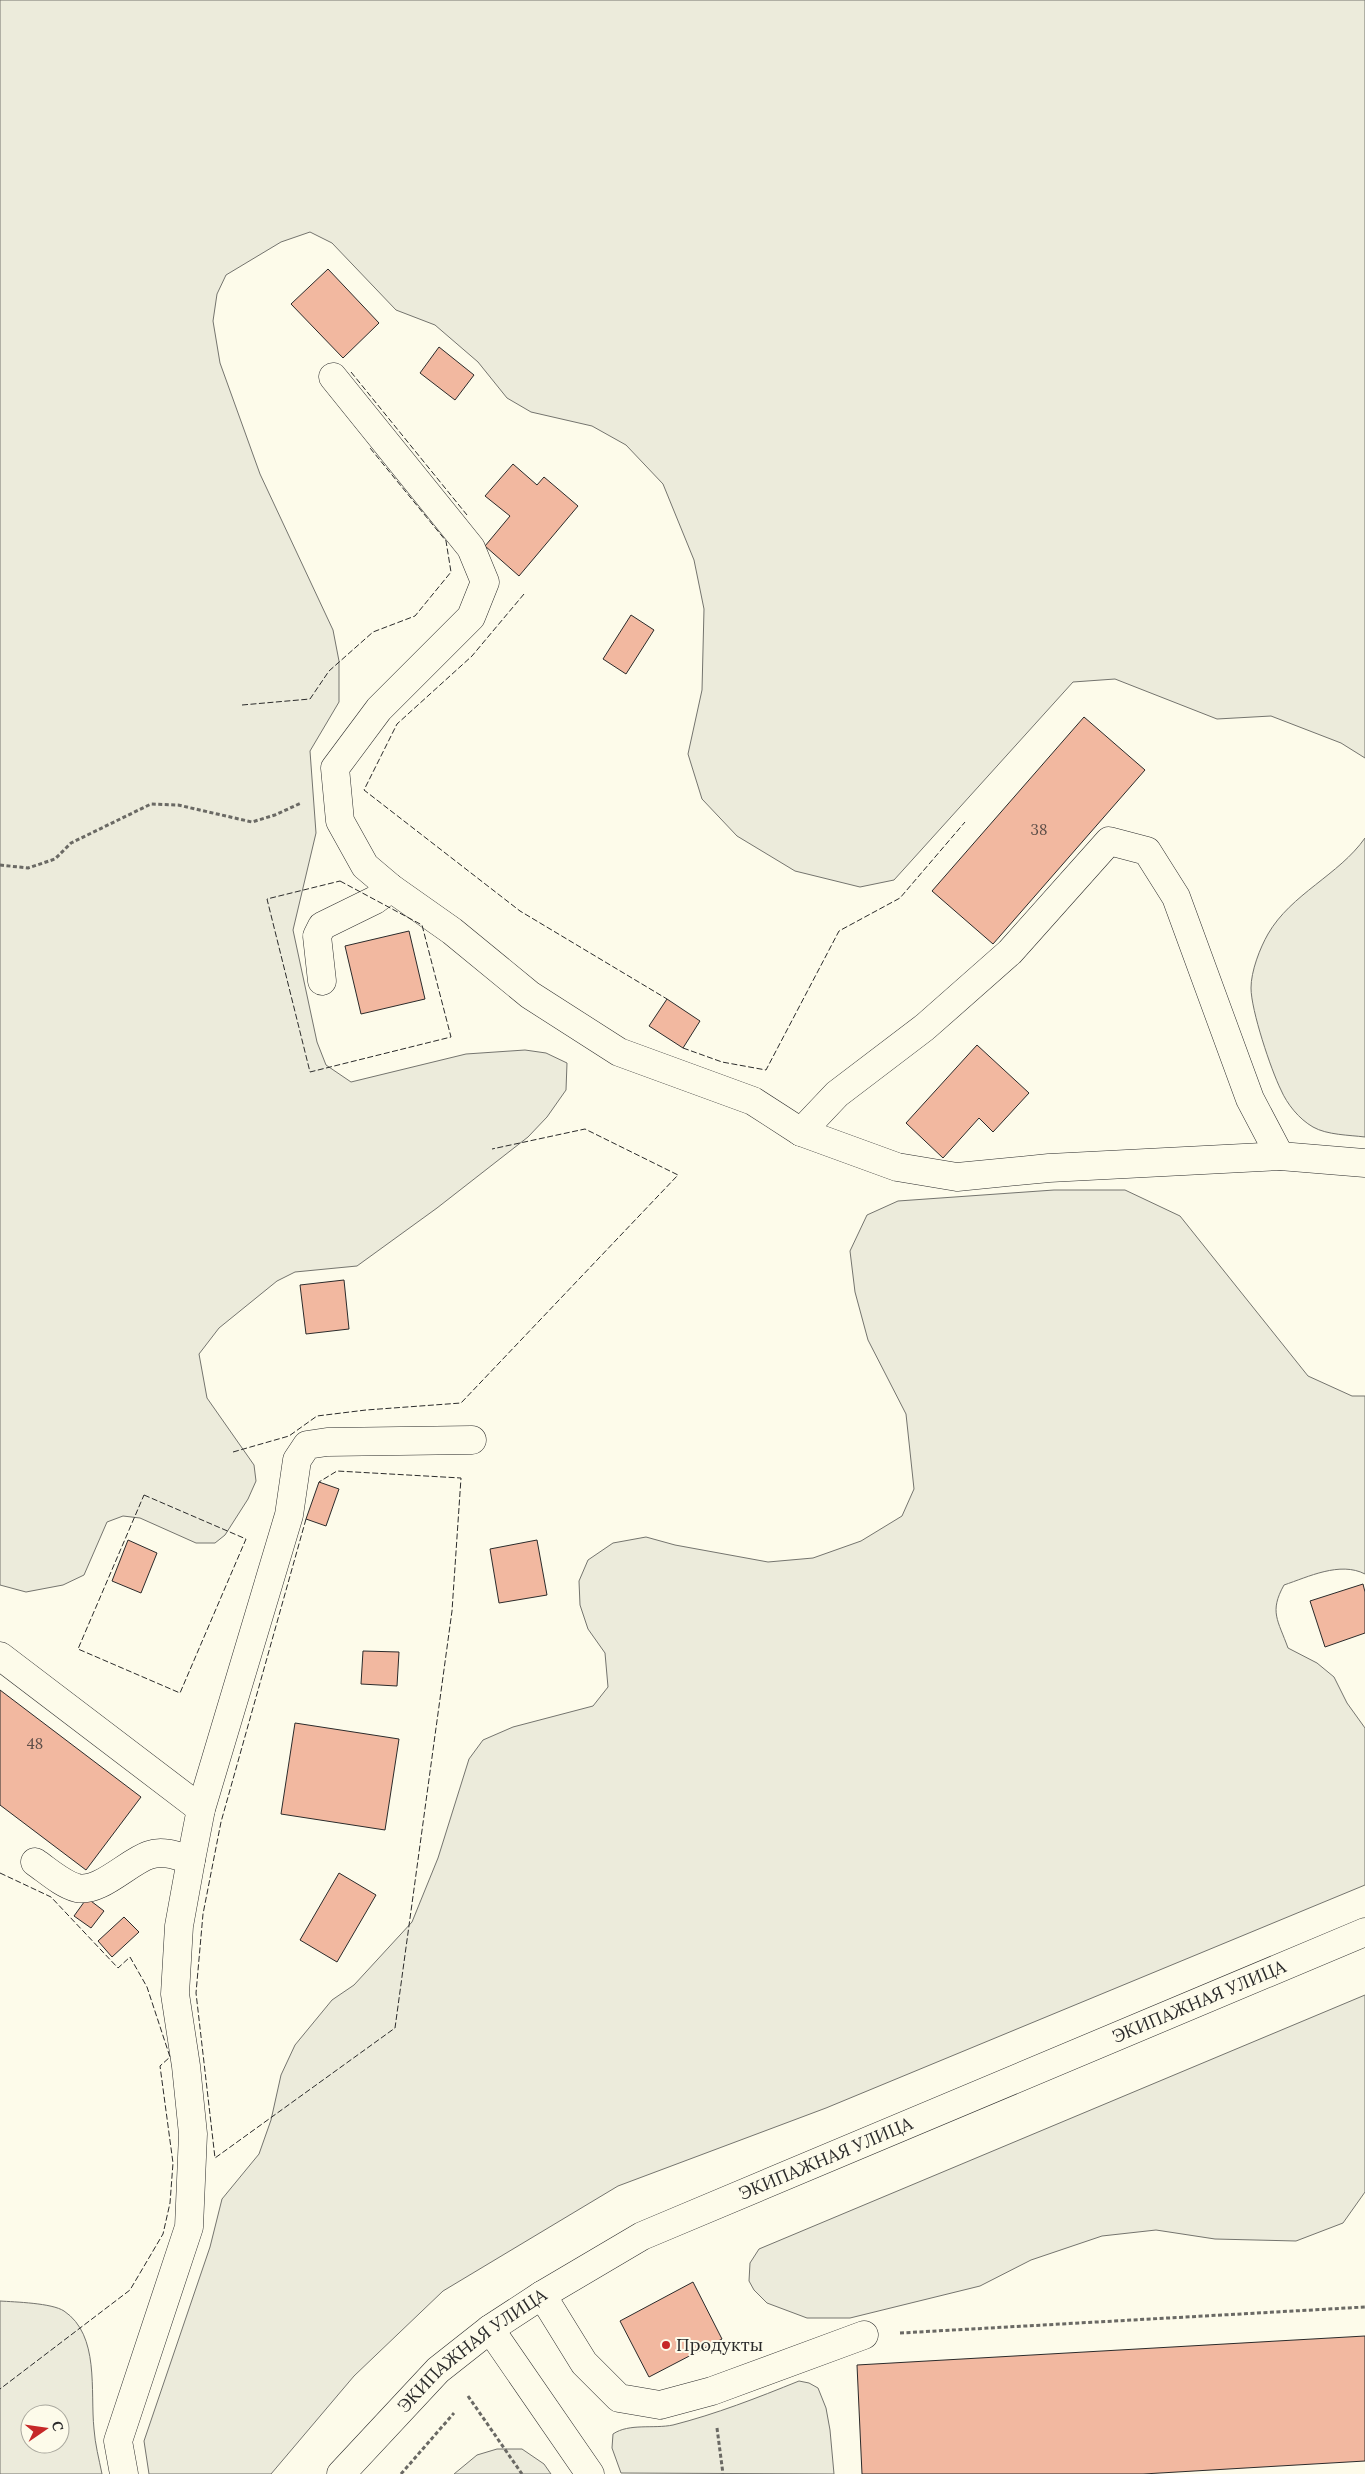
<svg xmlns="http://www.w3.org/2000/svg" width="1365" height="2474" viewBox="0 0 1365 2474" font-family="Lora,serif">
<style>
.green{fill:#ecebdb;stroke:#74746e;fill-rule:evenodd}
.building{fill:#f2b8a0;stroke:#2b2b2b}
.lines{fill:none;stroke-linecap:round;stroke-linejoin:round}
.minor-casing{stroke:#2b2b2b;stroke-width:29}
.major-casing{stroke:#2b2b2b;stroke-width:29}
.path{stroke:#6a6964;stroke-width:3;stroke-dasharray:4 2.5;stroke-linecap:butt}
.minor{stroke:#fdfbea;stroke-width:28}
.major{stroke:#fdfbea;stroke-width:28}
.fence{stroke:#2b2b2b;stroke-width:1;stroke-dasharray:6 2.5;stroke-linecap:butt}
.poi-dot{fill:#c62828;stroke:#fdfbea;stroke-width:2}
.labels{text-anchor:middle;stroke-width:4;stroke-linejoin:round;paint-order:stroke}
.number-label{font-size:15px;fill:#5d4e48}
.street-label{font-size:18px;fill:#2b2b2b;stroke:#fdfbea}
.poi-label{font-size:18px;fill:#2b2b2b;stroke:#fdfbea;text-anchor:start}
</style>
<rect width="100%" height="100%" fill="#fdfbea"/>
<!-- green -->
<g class="green">
<path d="M 0,0 L 1365,0 L 1365,758 L 1341,743 L 1271,716 L 1217,719 L 1115,679 L 1073,682 L 894,880 L 860,887 L 795,871 L 737,836 L 702,799 L 688,754 L 702,690 L 704,609 L 694,560 L 663,484 L 626,445 L 592,426 L 531,412 L 507,398 L 478,362 L 435,325 L 396,310 L 332,243 L 310,232 L 281,242 L 226,275 L 217,294 L 213,321 L 220,363 L 260,474 L 333,630 L 339,661 L 339,702 L 310,751 L 316,833 L 293,930 L 317,1042 L 326,1065 L 351,1082 L 466,1054 L 525,1050 L 546,1053 L 567,1063 L 566,1090 L 547,1117 L 528,1137 L 437,1208 L 357,1266 L 295,1272 L 277,1281 L 219,1328 L 199,1354 L 207,1398 L 254,1465 L 256,1481 L 248,1499 L 225,1535 L 215,1543 L 196,1543 L 140,1518 L 123,1516 L 107,1522 L 84,1575 L 63,1585 L 26,1592 L 0,1585 Z"/>
<path d="M 1365,838 L 1365,1137 C 1349,1135 1327,1135 1313,1127 C 1299,1119 1287,1104 1281,1090 C 1271,1070 1251,1010 1251,988 C 1251,971 1260,948 1268,934 C 1291,894 1339,875 1365,838 Z"/>
<path d="M 1054,1190 L 1125,1190 L 1180,1216 L 1308,1376 L 1352,1396 L 1365,1396 L 1365,1574 C 1340,1561 1308,1577 1284,1585 C 1269,1612 1278,1620 1288,1648 L 1317,1663 L 1334,1677 L 1347,1703 L 1365,1728 L 1365,1885 L 826,2108 L 618,2186 L 443,2291 L 354,2376 L 271,2474 L 149,2474 L 144,2441 L 210,2247 L 222,2199 L 259,2154 L 271,2120 L 281,2075 L 295,2045 L 332,2000 L 354,1985 L 412,1922 L 438,1858 L 469,1759 L 483,1740 L 513,1727 L 593,1706 L 608,1687 L 605,1653 L 588,1629 L 580,1605 L 579,1581 L 588,1560 L 613,1543 L 646,1537 L 675,1545 L 768,1562 L 813,1558 L 861,1541 L 902,1516 L 914,1489 L 906,1414 L 868,1340 L 855,1292 L 850,1251 L 867,1215 L 898,1201 Z"/>
<path d="M 1365,1995 L 1365,2192 L 1343,2223 L 1296,2241 L 1215,2239 L 1156,2230 L 1102,2236 L 1031,2260 L 980,2286 L 850,2318 L 807,2318 L 767,2303 L 754,2290 L 749,2281 L 750,2263 L 759,2249 Z"/>
<path d="M 0,2301 C 15,2302 52,2303 64,2311 C 100,2335 90,2391 94,2429 C 95,2444 99,2459 102,2474 L 0,2474 ZM 30,2414 L 60,2414 L 60,2444 L 30,2444 Z"/>
<path d="M 799,2381 L 809,2383 L 818,2388 L 826,2408 L 830,2430 L 834,2474 L 621,2473 L 612,2448 L 613,2434 C 629,2423 654,2429 673,2425 C 716,2414 757,2398 799,2381 Z"/>
<path d="M 497,2449 L 522,2449 L 544,2464 L 551,2474 L 454,2474 L 477,2455 Z"/>
</g>
<!-- building -->
<g class="building">
<path d="M 328,269 L 379,323 L 343,358 L 291,304 Z"/>
<path d="M 439,347 L 474,375 L 455,400 L 420,373 Z"/>
<path d="M 513,464 L 537,485 L 544,477 L 578,506 L 519,576 L 485,546 L 510,516 L 485,496 Z"/>
<path d="M 631,615 L 654,630 L 626,674 L 603,659 Z"/>
<path d="M 1084,717 L 1145,770 L 993,944 L 932,891 Z"/>
<path d="M 409,931 L 425,999 L 361,1014 L 345,946 Z"/>
<path d="M 667,999 L 700,1021 L 683,1048 L 649,1026 Z"/>
<path d="M 977,1045 L 1029,1093 L 993,1132 L 979,1118 L 943,1158 L 906,1123 Z"/>
<path d="M 344,1280 L 349,1329 L 306,1334 L 300,1285 Z"/>
<path d="M 319,1482 L 339,1489 L 326,1526 L 306,1519 Z"/>
<path d="M 128,1540 L 157,1553 L 141,1593 L 112,1581 Z"/>
<path d="M 537,1540 L 547,1595 L 499,1603 L 490,1549 Z"/>
<path d="M 1363,1584 L 1365,1592 L 1365,1633 L 1325,1647 L 1310,1601 Z"/>
<path d="M 363,1651 L 399,1652 L 397,1686 L 361,1684 Z"/>
<path d="M 0,1690 L 141,1797 L 86,1870 L 0,1805 Z"/>
<path d="M 295,1723 L 399,1739 L 385,1830 L 281,1814 Z"/>
<path d="M 339,1873 L 376,1895 L 337,1962 L 300,1940 Z"/>
<path d="M 87,1898 L 104,1911 L 91,1928 L 74,1916 Z"/>
<path d="M 124,1917 L 139,1932 L 112,1957 L 98,1941 Z"/>
<path d="M 693,2282 L 722,2339 L 649,2377 L 620,2321 Z"/>
<path d="M 1365,2336 L 1365,2461 L 1143,2474 L 862,2474 L 857,2365 Z"/>
</g>
<g class="lines">
<!-- minor casing -->
<g class="minor-casing">
<g id="minor">
<path d="M 333,377 L 471,548 L 485,582 L 471,617 L 379,709 L 335,768 L 340,821 L 365,866 L 391,888 L 452,931 L 530,995 L 619,1052 L 753,1101 L 801,1132 L 897,1167 L 957,1177 L 1049,1168 L 1280,1156 L 1365,1163"/>
<path d="M 322,981 L 317,936 L 322,926 L 375,900 L 391,888"/>
<path d="M 801,1132 L 837,1094 L 925,1027 L 1010,952 L 1109,841 L 1147,851 L 1176,897 L 1250,1099 L 1280,1156"/>
<path d="M 0,1656 L 201,1809"/>
<path d="M 35,1862 C 48,1871 62,1884 77,1888 C 100,1893 128,1862 149,1855 C 163,1850 178,1856 191,1860"/>
<path d="M 542,2295 L 584,2363 L 619,2398 L 660,2405 L 712,2391 L 864,2335"/>
<path d="M 490,2329 L 590,2474"/>
<path d="M 124,2474 L 118,2441 L 189,2227 L 193,2134 L 186,2066 L 175,1994 L 179,1926 L 191,1860 L 201,1809 L 289,1515 L 297,1460 L 307,1445 L 327,1442 L 472,1440"/>
</g>
</g>
<!-- major casing -->
<g class="major-casing">
<g id="major">
<path id="s1" d="M 341,2474 L 438,2370 L 490,2329 L 542,2295 L 642,2236 L 1365,1932"/>
</g>
</g>
<!-- path -->
<g class="path">
<path d="M 0,865 L 28,868 L 55,859 L 71,843 L 151,804 L 178,805 L 252,822 L 275,815 L 301,803"/>
<path d="M 900,2333 L 1365,2307"/>
<path d="M 468,2396 L 522,2474"/>
<path d="M 717,2428 L 723,2474"/>
<path d="M 401,2474 L 454,2413"/>
</g>
<!-- minor -->
<use href="#minor" class="minor"/>
<!-- major -->
<use href="#major" class="major"/>
<!-- fence -->
<g class="fence">
<path d="M 351,372 L 467,515"/>
<path d="M 524,594 L 472,656 L 397,724 L 364,790 L 520,911 L 667,999"/>
<path d="M 242,705 L 310,699 L 329,671 L 373,632 L 415,616 L 451,572 L 446,541 L 370,448"/>
<path d="M 340,881 L 422,925 L 451,1037 L 310,1072 L 267,899 Z"/>
<path d="M 683,1048 L 722,1062 L 766,1070 L 839,931 L 900,898 L 965,822"/>
<path d="M 233,1452 L 289,1436 L 317,1416 L 366,1410 L 461,1403 L 678,1175 L 585,1129 L 492,1149"/>
<path d="M 144,1495 L 246,1539 L 180,1693 L 78,1649 Z"/>
<path d="M 306,1519 L 221,1822 L 203,1914 L 196,1993 L 215,2158 L 395,2028 L 452,1611 L 461,1478 L 337,1471 L 319,1482"/>
<path d="M 0,1873 L 51,1897 L 118,1968 L 130,1957 L 147,1987 L 170,2057 L 160,2066 L 173,2163 L 170,2203 L 163,2234 L 130,2290 L 0,2389"/>
</g>
</g>
<!-- markers -->
<circle class="poi-dot" cx="666" cy="2345" r="5"/>
<g class="labels">
<!-- number labels -->
<g class="number-label">
<text x="1039" y="835">38</text>
<text x="35" y="1749">48</text>
</g>
<!-- street labels -->
<g class="street-label">
<text dy="6" stroke="none"><textPath href="#s1" startOffset="991">ЭКИПАЖНАЯ УЛИЦА</textPath></text>
<text dy="6" stroke="none"><textPath href="#s1" startOffset="586">ЭКИПАЖНАЯ УЛИЦА</textPath></text>
<text dy="6" stroke="none"><textPath href="#s1" startOffset="181">ЭКИПАЖНАЯ УЛИЦА</textPath></text>
</g>
<!-- poi labels -->
<g class="poi-label">
<text x="676" y="2351">Продукты</text>
</g>
</g>
<!-- north arrow -->
<g transform="translate(45 2429) rotate(77)"><circle r="24" fill="#fdfbea" stroke="#a9a89e"/>
<path d="M0-4L9 19L0 12L-9 19Z" fill="#c62828"/>
<text y="-8" font-size="14" font-weight="bold" text-anchor="middle" fill="#2b2b2b">С</text>
</g>
</svg>
